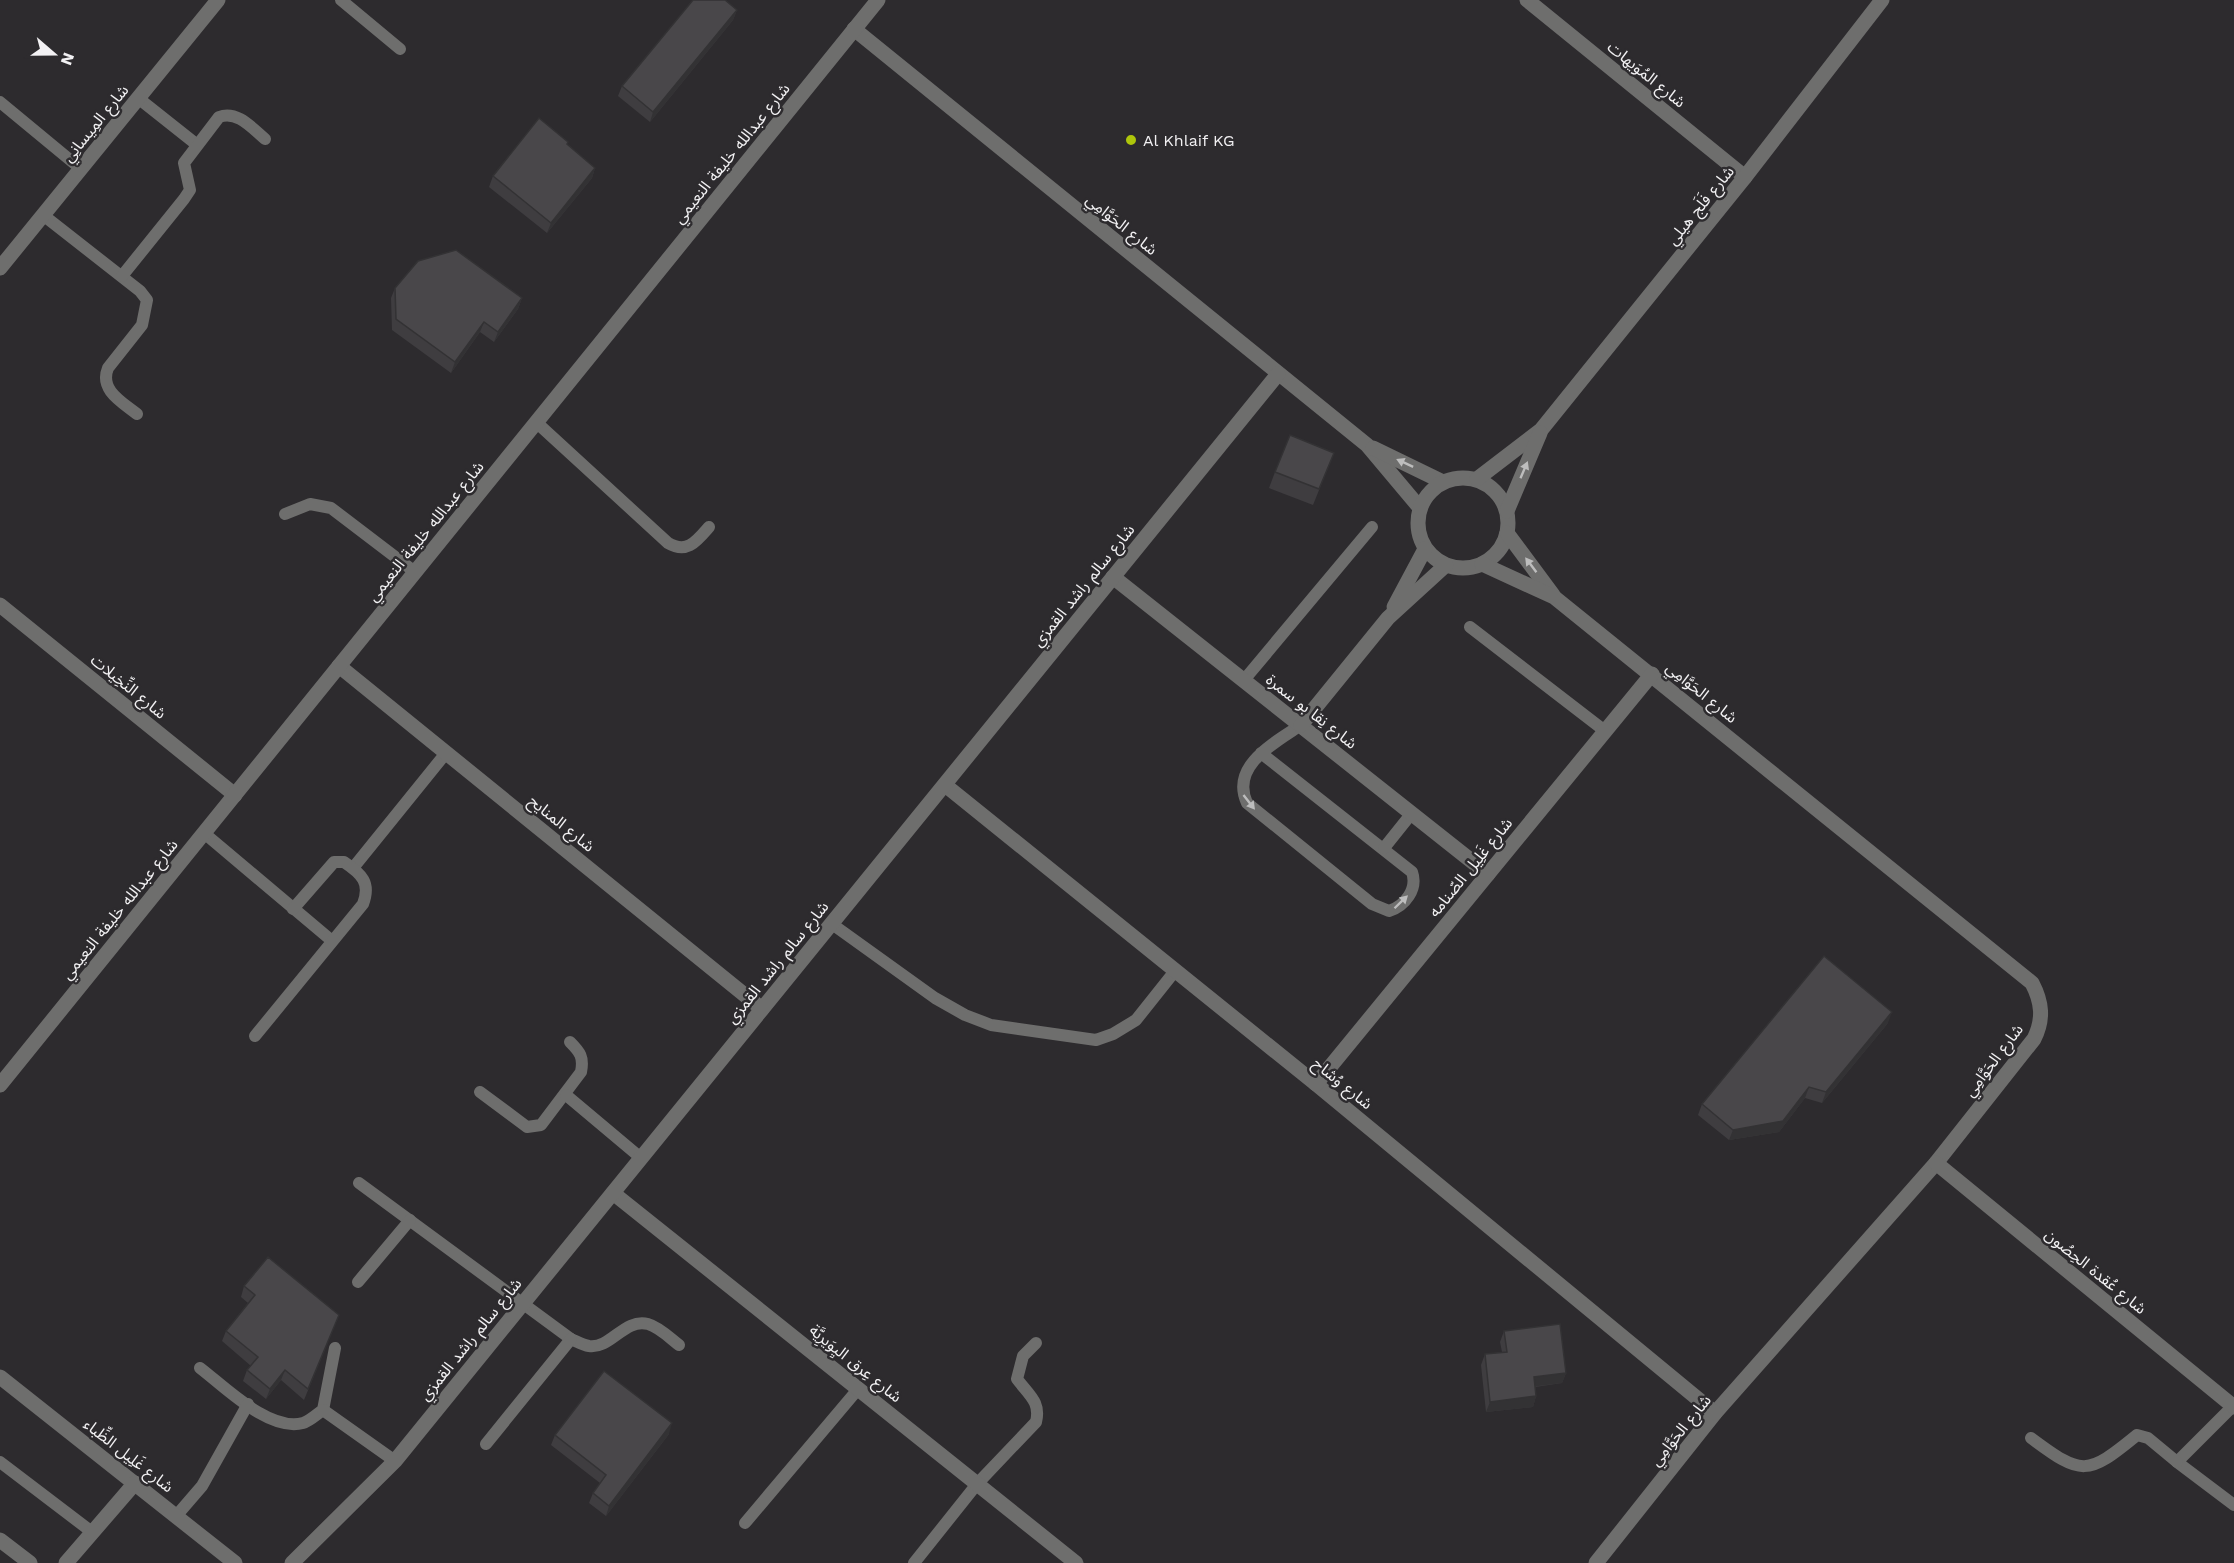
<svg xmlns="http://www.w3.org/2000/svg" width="2234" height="1563" viewBox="0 0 2234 1563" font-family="'Work Sans','Noto Sans Arabic',sans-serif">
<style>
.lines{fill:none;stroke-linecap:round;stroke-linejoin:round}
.service{stroke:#6e6e6d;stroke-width:12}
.minor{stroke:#6e6e6d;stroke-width:15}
.wall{fill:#3f3d40}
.shaded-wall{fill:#333234}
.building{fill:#49474a;stroke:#333234;stroke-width:1.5}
.oneway{fill:#bdbdbd}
.poi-dot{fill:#aec60b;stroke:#2d2b2e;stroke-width:2}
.labels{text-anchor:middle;stroke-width:5;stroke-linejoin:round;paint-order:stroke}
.street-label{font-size:16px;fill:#f2f1f3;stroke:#2d2b2e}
.poi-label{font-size:16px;fill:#f2f1f3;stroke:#2d2b2e;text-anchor:start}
</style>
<rect width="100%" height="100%" fill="#2d2b2e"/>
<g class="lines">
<!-- service -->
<g class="service">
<path d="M 341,0 L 400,49"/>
<path d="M 138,98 L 196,144"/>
<path d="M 0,102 L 81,169"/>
<path d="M 43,215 L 140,291 L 147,300 L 142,325 L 108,368 C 99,390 122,402 137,414"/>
<path d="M 122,276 L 184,199 L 190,190 L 184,163 L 219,117 C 237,110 252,128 265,139"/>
<path d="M 536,422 L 668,543 C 687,554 696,542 709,527"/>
<path d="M 285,514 L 310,504 L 331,508 L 415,572"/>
<path d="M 1470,627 L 1605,731"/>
<path d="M 1244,680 L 1372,527"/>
<path d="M 1261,753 L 1412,872 C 1418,889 1405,906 1389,911 L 1372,904 L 1247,803 C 1230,766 1274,743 1301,725"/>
<path d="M 204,833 L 331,940"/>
<path d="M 1384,848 L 1412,813"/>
<path d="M 353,868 L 446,753"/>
<path d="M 832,924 L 935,998 L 965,1015 L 991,1025 L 1096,1040 L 1113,1034 L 1136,1020 L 1175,971"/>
<path d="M 255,1036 L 363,904 C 371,883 362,874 344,862 L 334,862 L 293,909"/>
<path d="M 480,1092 L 527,1127 L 541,1125 L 581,1072 C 584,1057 580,1052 570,1042"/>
<path d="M 566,1095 L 641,1158"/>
<path d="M 359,1183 L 571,1339 C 576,1341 583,1345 589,1346 C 611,1349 624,1318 648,1324 C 659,1327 670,1338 679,1345"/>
<path d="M 358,1282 L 410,1220"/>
<path d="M 200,1368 C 225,1387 269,1432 303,1423 C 310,1421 317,1414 323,1410 L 335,1348"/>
<path d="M 2233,1406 L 2177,1462 L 2234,1505"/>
<path d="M 323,1410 L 395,1461"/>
<path d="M 2031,1438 C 2082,1476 2087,1476 2137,1435 L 2148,1438 L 2177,1462"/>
<path d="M 486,1444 L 571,1339"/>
<path d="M 0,1462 L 92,1532"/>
<path d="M 177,1515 L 202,1486 L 248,1404"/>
<path d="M 745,1523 L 859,1388"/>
<path d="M 914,1563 L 977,1484 L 1036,1422 C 1041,1402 1029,1395 1017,1379 L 1023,1356 L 1036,1343"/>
</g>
<!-- minor -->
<g class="minor">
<path d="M 1527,0 L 1745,177"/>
<path d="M 854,29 L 1367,445 L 1420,508"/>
<path d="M 0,268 L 218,0"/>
<path d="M 1373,448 L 1443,482"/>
<circle cx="1463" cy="523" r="45"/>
<path d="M 1477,479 L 1541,430 L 1745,177 L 1882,0"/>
<path d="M 1507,511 L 1540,433"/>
<path d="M 1507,533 L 1553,595"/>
<path d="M 1482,564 L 1554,597 L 2032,983 C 2042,1002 2044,1019 2034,1039 L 1936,1163 L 1715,1413 L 1596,1563"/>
<path d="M 1113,577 L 1488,874"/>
<path d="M 0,605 L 235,795"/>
<path d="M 1394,607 L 1425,549"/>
<path d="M 339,666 L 762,1009"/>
<path d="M 1301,725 L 1388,618 L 1446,565"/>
<path d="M 945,785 L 1316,1084 L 1715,1413"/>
<path d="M 1316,1084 L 1652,674"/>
<path d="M 0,1085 L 878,0"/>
<path d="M 1936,1163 L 2234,1407"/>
<path d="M 613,1193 L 1076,1563"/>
<path d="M 0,1377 L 235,1563"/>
<path d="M 0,1540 L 30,1563"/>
<path d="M 66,1563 L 135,1483"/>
<path d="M 292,1563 L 395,1461 L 1278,374"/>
</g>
</g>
<!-- wall -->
<g class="wall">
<path d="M 737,10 L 733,20 L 650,122 L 618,96 L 622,86 Z"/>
<path d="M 567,144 L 595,168 L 592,178 L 547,233 L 489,187 L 493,176 Z"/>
<path d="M 395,288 L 522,298 L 518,309 L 494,342 L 480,332 L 451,373 L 392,330 L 391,298 Z"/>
<path d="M 1334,453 L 1313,505 L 1269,488 L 1275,472 Z"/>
<path d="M 1888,1023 L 1822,1103 L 1805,1098 L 1779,1132 L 1729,1140 L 1698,1115 L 1702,1104 Z"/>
<path d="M 244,1286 L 339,1315 L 304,1400 L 281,1380 L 266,1399 L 243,1381 L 247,1370 L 251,1366 L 222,1341 L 226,1331 L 248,1303 L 241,1297 Z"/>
<path d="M 1504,1331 L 1566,1373 L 1562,1383 L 1535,1387 L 1536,1396 L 1533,1407 L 1486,1412 L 1481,1365 L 1485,1354 L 1502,1352 L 1500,1342 Z"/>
<path d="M 669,1434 L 606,1516 L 589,1503 L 593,1493 L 600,1483 L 551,1445 L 555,1435 Z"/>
</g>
<!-- shaded-wall -->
<g class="shaded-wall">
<path d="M 737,10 L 733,20 L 650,122 L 653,112 Z"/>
<path d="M 595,168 L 592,178 L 547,233 L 551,223 Z"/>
<path d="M 522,298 L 518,309 L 494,342 L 498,332 Z"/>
<path d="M 484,322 L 480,332 L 451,373 L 455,362 Z"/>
<path d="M 1892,1012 L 1888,1023 L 1822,1103 L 1826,1092 Z"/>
<path d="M 1809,1087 L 1805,1098 L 1779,1132 L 1729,1140 L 1733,1130 Z"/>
<path d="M 285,1370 L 281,1380 L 266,1399 L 270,1389 Z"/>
<path d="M 1566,1373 L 1562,1383 L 1530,1387 L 1534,1377 Z"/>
<path d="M 1536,1396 L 1533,1407 L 1486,1412 L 1490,1402 Z"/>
<path d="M 672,1423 L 669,1434 L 606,1516 L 609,1506 Z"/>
</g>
<!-- building -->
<g class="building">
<path d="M 693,0 L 725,0 L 737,10 L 653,112 L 622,86 Z"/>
<path d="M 539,118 L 568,142 L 567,144 L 595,168 L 551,223 L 493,176 Z"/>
<path d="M 456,250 L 522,298 L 498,332 L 484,322 L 455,362 L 396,319 L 395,288 L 418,261 Z"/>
<path d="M 1290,435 L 1334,453 L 1319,489 L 1275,472 Z"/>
<path d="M 1824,956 L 1892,1012 L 1826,1092 L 1809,1087 L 1783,1121 L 1733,1130 L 1702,1104 Z"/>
<path d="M 268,1257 L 339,1315 L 308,1389 L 285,1370 L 270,1389 L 247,1370 L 258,1357 L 226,1331 L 255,1295 L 244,1286 Z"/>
<path d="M 1560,1324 L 1566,1373 L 1534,1377 L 1536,1396 L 1490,1402 L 1485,1354 L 1507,1352 L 1504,1331 Z"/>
<path d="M 604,1371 L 672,1423 L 609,1506 L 593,1493 L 606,1475 L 555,1435 Z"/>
</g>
<!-- one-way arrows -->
<defs><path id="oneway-solid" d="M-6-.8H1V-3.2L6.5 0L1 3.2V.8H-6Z" transform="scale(1.5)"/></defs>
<g class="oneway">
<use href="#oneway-solid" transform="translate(1405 463) rotate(-155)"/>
<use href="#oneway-solid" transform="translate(1524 470) rotate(-67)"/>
<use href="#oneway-solid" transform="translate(1531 565) rotate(-127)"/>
<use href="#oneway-solid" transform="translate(1249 802) rotate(52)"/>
<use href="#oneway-solid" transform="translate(1401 902) rotate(-44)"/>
</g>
<!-- markers -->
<circle class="poi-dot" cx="1131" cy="140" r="6"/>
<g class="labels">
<!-- street labels -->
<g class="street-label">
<text transform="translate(1647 74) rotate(39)" y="6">شارع المُوَيهات</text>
<text transform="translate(95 123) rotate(-51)" y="6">شارع المِيسانِي</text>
<text transform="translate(731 153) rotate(-51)" y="6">شارع عبدالله خليفة النعيمي</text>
<text transform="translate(1700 205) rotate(-51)" y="6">شارع فَلَج هيلي</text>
<text transform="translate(1122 224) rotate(39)" y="6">شارع الحَوَّامِي</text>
<text transform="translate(425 531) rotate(-51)" y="6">شارع عبدالله خليفة النعيمي</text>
<text transform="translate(1083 585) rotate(-51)" y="6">شارع سالم راشد القمزي</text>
<text transform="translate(129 686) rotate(39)" y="6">شارع النِّخِيلات</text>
<text transform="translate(1702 692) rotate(39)" y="6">شارع الحَوَّامِي</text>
<text transform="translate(1312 711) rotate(38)" y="6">شارع نِقا بو سمرة</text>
<text transform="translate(562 823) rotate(39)" y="6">شارع المنايح</text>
<text transform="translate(1470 867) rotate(-51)" y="6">شارع غَلِيل الصّنامه</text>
<text transform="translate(119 909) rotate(-51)" y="6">شارع عبدالله خليفة النعيمي</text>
<text transform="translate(777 962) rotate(-51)" y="6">شارع سالم راشد القمزي</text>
<text transform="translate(1993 1060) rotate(-53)" y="6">شارع الحَوَّامِي</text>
<text transform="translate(1343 1083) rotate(39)" y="6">شارع وُشاح</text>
<text transform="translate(2096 1271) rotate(39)" y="6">شارع عُقدة الحِصُون</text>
<text transform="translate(470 1339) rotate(-51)" y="6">شارع سالم راشد القمزي</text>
<text transform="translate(856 1363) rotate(39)" y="6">شارع عِرق اليِوَيرِيَّة</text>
<text transform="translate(1680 1430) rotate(-51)" y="6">شارع الحَوَّامِي</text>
<text transform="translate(129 1455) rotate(38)" y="6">شارع غَلِيل الظِّباء</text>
</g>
<!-- poi labels -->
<g class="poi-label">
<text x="1143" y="146">Al Khlaif KG</text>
</g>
</g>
<!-- north arrow -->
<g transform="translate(54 54) rotate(110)" stroke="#2d2b2e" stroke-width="4.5" paint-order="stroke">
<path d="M0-4.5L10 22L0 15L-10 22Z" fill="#f2f1f3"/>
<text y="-9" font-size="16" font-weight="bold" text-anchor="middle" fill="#f2f1f3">N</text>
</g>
</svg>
